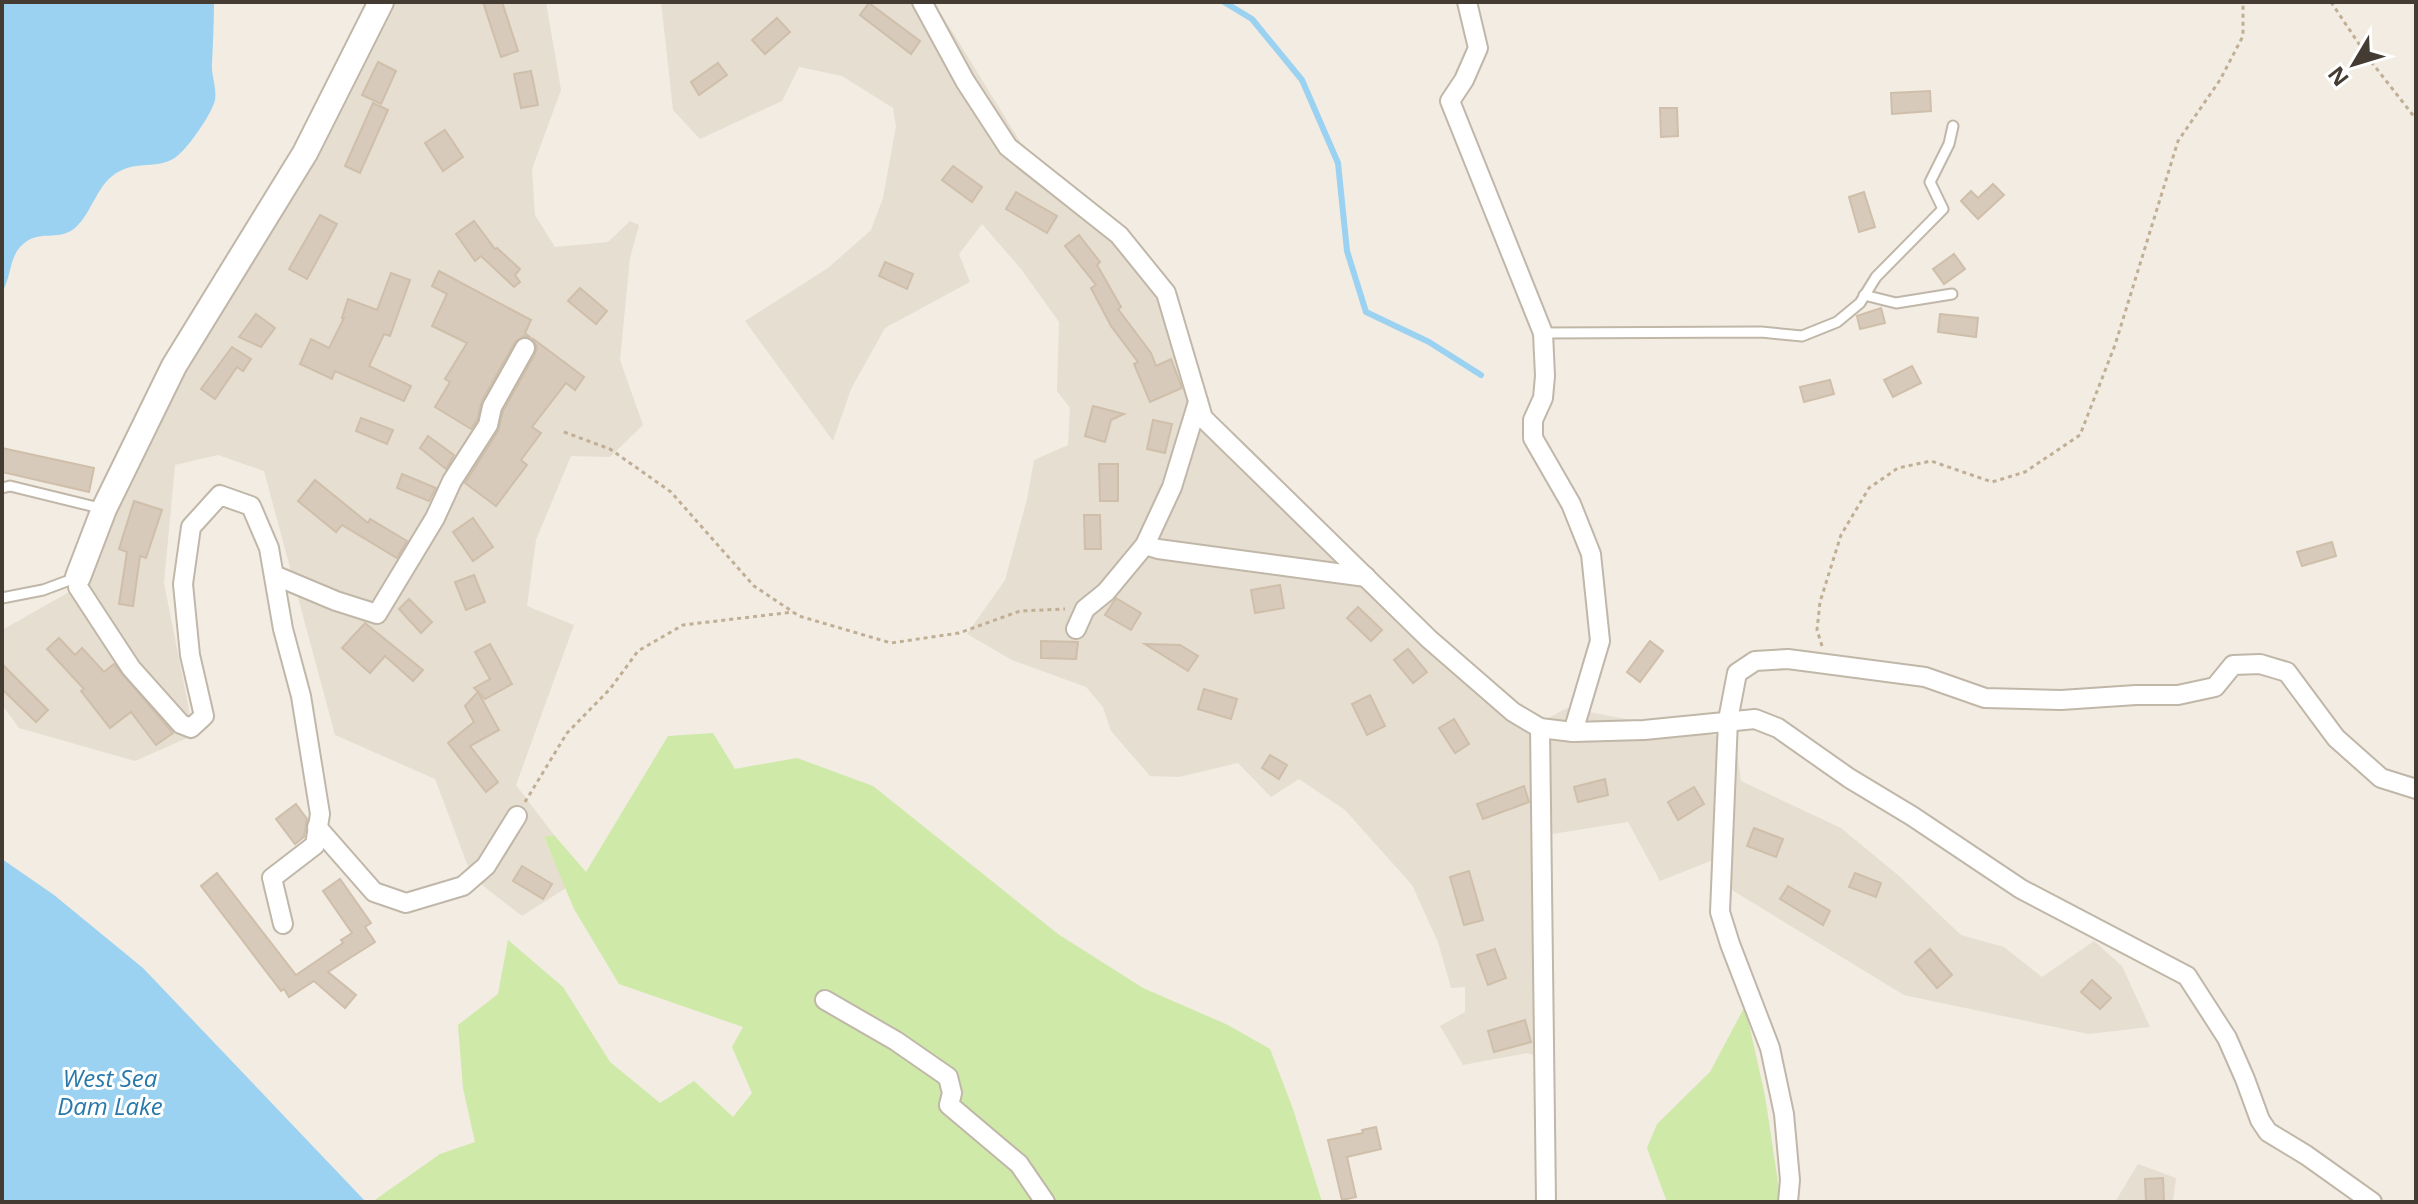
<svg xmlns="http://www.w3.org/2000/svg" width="2418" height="1204" viewBox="0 0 2418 1204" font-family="'Open Sans',sans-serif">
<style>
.residential{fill:#e6ded0}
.green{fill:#cee9a8}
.water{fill:#9bd2f2}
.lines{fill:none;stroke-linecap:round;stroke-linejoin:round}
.stream{stroke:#9bd2f2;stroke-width:6}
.building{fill:#d7caba;stroke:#cfbfaa;stroke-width:2}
.service-casing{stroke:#c0b7a8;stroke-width:13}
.minor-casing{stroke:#c0b7a8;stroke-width:22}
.tertiary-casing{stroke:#c0b7a8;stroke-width:28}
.path{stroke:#c0af95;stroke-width:3;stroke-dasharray:4 4;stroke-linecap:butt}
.service{stroke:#fff;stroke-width:9}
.minor{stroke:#fff;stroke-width:18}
.tertiary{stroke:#fff;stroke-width:24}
.labels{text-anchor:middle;stroke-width:6;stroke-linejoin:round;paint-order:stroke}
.water-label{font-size:24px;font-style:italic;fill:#2879aa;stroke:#fff}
</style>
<rect width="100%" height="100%" fill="#f2ece2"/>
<!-- residential -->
<g class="residential">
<path d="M 387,2 L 546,2 L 561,90 L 532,169 L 535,215 L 555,247 L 608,242 L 630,221 L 639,225 L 630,258 L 620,360 L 643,425 L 610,457 L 571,456 L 536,540 L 527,606 L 574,625 L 516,785 L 554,835 L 544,838 L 566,888 L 522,916 L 472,877 L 435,779 L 335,735 L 264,471 L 218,455 L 175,465 L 164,583 L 194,735 L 135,761 L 19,728 L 2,705 L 2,630 L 78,587 L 178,363 Z"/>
<path d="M 661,2 L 934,2 L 1021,143 L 1121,226 L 1171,287 L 1211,422 L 1472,671 L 1539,723 L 1567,708 L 1735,739 L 1741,781 L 1841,828 L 1899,876 L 1961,935 L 2004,947 L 2042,977 L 2094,941 L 2122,966 L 2150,1027 L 2088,1034 L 1904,995 L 1722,884 L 1713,860 L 1660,881 L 1628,822 L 1552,834 L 1554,1062 L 1527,1053 L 1463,1065 L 1440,1026 L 1465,1012 L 1465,987 L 1451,988 L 1438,942 L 1412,885 L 1345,810 L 1299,779 L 1271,797 L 1238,763 L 1179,777 L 1150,776 L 1111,731 L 1103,707 L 1086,687 L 1012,660 L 967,634 L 1005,580 L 1027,499 L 1034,460 L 1068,445 L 1070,408 L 1057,391 L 1059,322 L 1021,269 L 982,224 L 959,254 L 970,282 L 885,328 L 851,389 L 833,441 L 745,321 L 828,268 L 871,230 L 883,198 L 896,126 L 893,108 L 842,76 L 799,67 L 782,101 L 700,139 L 673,110 Z"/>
<path d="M 2138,1164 L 2176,1178 L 2173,1202 L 2115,1202 Z"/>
</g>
<!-- green -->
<g class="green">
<path d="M 713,733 L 735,769 L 797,758 L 873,786 L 1058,934 L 1143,988 L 1228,1025 L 1270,1049 L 1293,1109 L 1322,1202 L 372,1202 L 440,1154 L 475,1142 L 463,1088 L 458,1025 L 498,994 L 508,940 L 563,987 L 610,1062 L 660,1103 L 694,1081 L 733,1117 L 752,1093 L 732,1047 L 743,1027 L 619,984 L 574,909 L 544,837 L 554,835 L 586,872 L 668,736 Z"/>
<path d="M 1745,1006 L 1765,1096 L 1779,1189 L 1778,1202 L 1667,1202 L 1647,1148 L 1657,1124 L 1710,1072 Z"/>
</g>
<!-- water -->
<g class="water">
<path d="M 2,2 L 214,2 C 214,22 213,43 212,63 C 211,75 217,88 215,100 C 212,114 185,153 173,159 C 157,168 137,162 120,171 C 97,182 93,212 75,228 C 57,243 39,227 20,247 C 9,260 11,278 2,292 Z"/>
<path d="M 2,859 L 54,895 L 143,968 L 366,1202 L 2,1202 Z"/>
</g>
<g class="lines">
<!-- stream -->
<path class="stream" d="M 1224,2 L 1252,19 L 1302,80 L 1338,163 L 1347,251 L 1366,312 L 1429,342 L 1481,375"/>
</g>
<!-- building -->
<g class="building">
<path d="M 483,2 L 502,2 L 518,51 L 501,57 Z"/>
<path d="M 869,3 L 920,41 L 911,54 L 860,15 Z"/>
<path d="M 777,18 L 790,32 L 765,54 L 752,40 Z"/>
<path d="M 378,62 L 396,71 L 381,104 L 362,95 Z"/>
<path d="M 718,63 L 727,75 L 699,95 L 691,82 Z"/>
<path d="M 531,71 L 538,105 L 521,108 L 514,74 Z"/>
<path d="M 1930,91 L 1931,111 L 1892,114 L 1891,93 Z"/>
<path d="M 373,103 L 388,110 L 360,173 L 345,166 Z"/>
<path d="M 1660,108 L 1677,108 L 1678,136 L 1661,137 Z"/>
<path d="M 445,130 L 463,157 L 443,171 L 425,143 Z"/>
<path d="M 953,166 L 982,187 L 972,202 L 942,180 Z"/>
<path d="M 1993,184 L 2004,195 L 1978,219 L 1961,201 L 1971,191 L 1978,198 Z"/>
<path d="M 1016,192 L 1057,216 L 1047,233 L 1006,209 Z"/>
<path d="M 1864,192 L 1875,227 L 1859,232 L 1849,197 Z"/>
<path d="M 320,215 L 337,224 L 307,279 L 289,269 Z"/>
<path d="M 474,221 L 495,249 L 497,248 L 520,269 L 515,275 L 520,282 L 514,287 L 481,256 L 475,261 L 456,234 Z"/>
<path d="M 1079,235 L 1100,262 L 1097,265 L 1121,307 L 1118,309 L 1151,353 L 1156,366 L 1171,359 L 1182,388 L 1150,402 L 1134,364 L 1138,362 L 1111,326 L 1091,288 L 1096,285 L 1065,246 Z"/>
<path d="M 1954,254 L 1965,269 L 1944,284 L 1933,269 Z"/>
<path d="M 885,262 L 913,274 L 907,289 L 879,276 Z"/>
<path d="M 439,271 L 531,320 L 525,333 L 531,338 L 524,336 L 515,342 L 482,401 L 477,420 L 471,429 L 435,407 L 450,382 L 445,379 L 467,343 L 432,326 L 447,294 L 432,286 Z"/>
<path d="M 391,273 L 410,280 L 390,336 L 384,334 L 369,366 L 411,386 L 404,401 L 335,371 L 332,379 L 300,364 L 311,339 L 329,348 L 344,318 L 342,318 L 348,299 L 377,310 Z"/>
<path d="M 580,288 L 607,311 L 596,324 L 568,301 Z"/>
<path d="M 1881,308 L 1885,323 L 1860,329 L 1857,316 Z"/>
<path d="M 256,314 L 275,328 L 261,347 L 239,337 Z"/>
<path d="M 1940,314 L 1978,318 L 1976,337 L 1938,332 Z"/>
<path d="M 532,338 L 584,377 L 575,390 L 566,383 L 532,427 L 541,433 L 521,460 L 527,465 L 496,506 L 465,483 L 498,431 L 503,411 L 535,354 L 537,347 Z"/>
<path d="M 232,347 L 251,359 L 243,371 L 237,367 L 215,399 L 201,389 Z"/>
<path d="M 1912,366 L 1921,383 L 1893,397 L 1884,380 Z"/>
<path d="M 1830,380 L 1834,394 L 1804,402 L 1800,387 Z"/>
<path d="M 1093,406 L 1124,414 L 1111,420 L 1105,442 L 1085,436 Z"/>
<path d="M 361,418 L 393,430 L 387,444 L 356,431 Z"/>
<path d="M 1153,420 L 1172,424 L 1165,453 L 1147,449 Z"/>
<path d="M 428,436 L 454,455 L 446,469 L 420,448 Z"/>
<path d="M 2,448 L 94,468 L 89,492 L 2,472 Z"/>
<path d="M 1099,464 L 1118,464 L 1118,501 L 1100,501 Z"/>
<path d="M 402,474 L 436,488 L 429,501 L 397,488 Z"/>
<path d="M 315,480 L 368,523 L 370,519 L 407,541 L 397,558 L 342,525 L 336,532 L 298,501 Z"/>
<path d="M 134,501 L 162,510 L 146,558 L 140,556 L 133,606 L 119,604 L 127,552 L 119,549 Z"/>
<path d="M 1084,515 L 1100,515 L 1101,549 L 1085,549 Z"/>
<path d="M 473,518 L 493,547 L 473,561 L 453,532 Z"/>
<path d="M 2332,542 L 2336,556 L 2302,566 L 2297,552 Z"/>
<path d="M 474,575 L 485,602 L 466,610 L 455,582 Z"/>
<path d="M 1280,585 L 1284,608 L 1255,613 L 1251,590 Z"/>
<path d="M 1116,598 L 1141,613 L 1131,630 L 1105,615 Z"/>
<path d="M 409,599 L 432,622 L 421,633 L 399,609 Z"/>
<path d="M 1358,607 L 1382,630 L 1371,641 L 1347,618 Z"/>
<path d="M 365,623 L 423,670 L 413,681 L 385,656 L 370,673 L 342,648 Z"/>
<path d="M 59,638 L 75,655 L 82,648 L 104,672 L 114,664 L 173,733 L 156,745 L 131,712 L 110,728 L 81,691 L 84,689 L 47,649 Z"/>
<path d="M 1041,641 L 1078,642 L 1076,659 L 1041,658 Z"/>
<path d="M 1650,641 L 1663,651 L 1640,682 L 1627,672 Z"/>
<path d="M 490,644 L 512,684 L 485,699 L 474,688 L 490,679 L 475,652 Z"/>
<path d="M 1145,644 L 1180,645 L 1198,656 L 1188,671 Z"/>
<path d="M 1408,649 L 1427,672 L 1413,683 L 1394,660 Z"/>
<path d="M 2,664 L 48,710 L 36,722 L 2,689 Z"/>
<path d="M 1204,689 L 1237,699 L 1231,719 L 1198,709 Z"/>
<path d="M 478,692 L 499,730 L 470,746 L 498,782 L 486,792 L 448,743 L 474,722 L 465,706 Z"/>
<path d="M 1370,695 L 1385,726 L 1367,735 L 1352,704 Z"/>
<path d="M 1454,719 L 1469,744 L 1455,753 L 1439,728 Z"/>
<path d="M 1270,755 L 1287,765 L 1279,779 L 1262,768 Z"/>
<path d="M 1605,779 L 1608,795 L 1578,802 L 1574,787 Z"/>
<path d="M 1524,786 L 1529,802 L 1483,819 L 1477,804 Z"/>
<path d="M 1694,787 L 1704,804 L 1678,820 L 1668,802 Z"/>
<path d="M 296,804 L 307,819 L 304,837 L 295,844 L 276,819 Z"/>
<path d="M 1754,828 L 1783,839 L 1776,857 L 1747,846 Z"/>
<path d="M 522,866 L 552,884 L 543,899 L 513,881 Z"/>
<path d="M 1469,871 L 1483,920 L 1464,925 L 1450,877 Z"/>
<path d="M 217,873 L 296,975 L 343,943 L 341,940 L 352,933 L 323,891 L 340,879 L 371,923 L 365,927 L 375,942 L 328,972 L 356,995 L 345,1008 L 314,981 L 289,997 L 284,989 L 281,991 L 201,886 Z"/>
<path d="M 1855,873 L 1881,883 L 1876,897 L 1849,887 Z"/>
<path d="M 1788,886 L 1830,911 L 1823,925 L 1780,899 Z"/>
<path d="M 1495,949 L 1506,978 L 1488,985 L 1477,955 Z"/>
<path d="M 1930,949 L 1952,975 L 1937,988 L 1915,962 Z"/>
<path d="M 2092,980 L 2111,998 L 2100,1009 L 2081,992 Z"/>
<path d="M 1525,1020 L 1531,1042 L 1494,1052 L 1488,1031 Z"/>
<path d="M 1376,1127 L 1381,1149 L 1347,1157 L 1356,1197 L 1342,1200 L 1328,1140 L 1363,1133 L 1362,1130 Z"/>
<path d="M 2163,1178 L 2164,1202 L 2146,1202 L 2145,1179 Z"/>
</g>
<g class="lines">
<!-- service casing -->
<g class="service-casing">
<g id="service">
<path d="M 1864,295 L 1896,303 L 1952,294"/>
<path d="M 1543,333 L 1761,332 L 1802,336 L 1837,322 L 1860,303 L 1876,277 L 1943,209 L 1930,182 L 1949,144 L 1953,126"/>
<path d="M 2,488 L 10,486 L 104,509"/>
<path d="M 2,598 L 43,590 L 78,577"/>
</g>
</g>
<!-- minor casing -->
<g class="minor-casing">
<g id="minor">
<path d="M 922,2 L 965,81 L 1008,147 L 1119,235 L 1166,293 L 1203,418 L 1429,639 L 1513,712 L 1540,728 L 1573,732 L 1644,730 L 1755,719 L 1778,728 L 1849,778 L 1912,816 L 2021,889 L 2187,976 L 2227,1038 L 2245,1079 L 2260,1120 L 2268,1132 L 2306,1155 L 2372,1202"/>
<path d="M 1467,2 L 1478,48 L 1464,80 L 1450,101 L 1543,333 L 1545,376 L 1543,398 L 1533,420 L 1533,438 L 1571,504 L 1591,554 L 1600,641 L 1573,732"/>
<path d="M 1145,545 L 1158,549 L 1366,577"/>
<path d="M 274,575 L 336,601 L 377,614 L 435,518 L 452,481 L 488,425 L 492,407 L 525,348"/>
<path d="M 78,577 L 78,587 L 131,668 L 181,724 L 191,728 L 204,716 L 190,655 L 183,584 L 191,527 L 220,495 L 251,506 L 269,548 L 283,629 L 301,696 L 320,814 L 315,845 L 272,878 L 283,924"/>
<path d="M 1076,629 L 1085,609 L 1106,592 L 1145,545 L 1172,487 L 1198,402"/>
<path d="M 1540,728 L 1546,1202"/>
<path d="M 317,827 L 374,892 L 406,903 L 463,886 L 486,866 L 517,816"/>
<path d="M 825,1000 L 896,1041 L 948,1077 L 952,1093 L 949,1105 L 1019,1164 L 1045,1202"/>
<path d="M 1788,1202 L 1790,1180 L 1784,1114 L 1770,1048 L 1730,944 L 1720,912 L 1728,720 L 1737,673 L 1755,661 L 1788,659 L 1925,677 L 1985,698 L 2061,700 L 2136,695 L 2178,695 L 2215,687 L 2233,665 L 2260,664 L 2287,672 L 2336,738 L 2381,778 L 2416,789"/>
</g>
</g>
<!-- tertiary casing -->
<g class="tertiary-casing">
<path id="tertiary" d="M 78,577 L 104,509 L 174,366 L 305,153 L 381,2"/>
</g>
<!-- path -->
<g class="path">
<path d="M 2331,2 L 2369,59 L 2416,119"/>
<path d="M 564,432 L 610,449 L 671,492 L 754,586 L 799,616 L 891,643 L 959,633 L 1020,611 L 1065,609"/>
<path d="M 1822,646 L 1817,630 L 1820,602 L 1841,535 L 1869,488 L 1898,468 L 1931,461 L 1992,482 L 2025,472 L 2080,435 L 2115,345 L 2178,141 L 2220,80 L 2243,36 L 2243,2"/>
<path d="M 525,802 L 567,733 L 610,689 L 638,651 L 683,625 L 793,612"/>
</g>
<!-- service -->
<use href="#service" class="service"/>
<!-- minor -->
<use href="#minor" class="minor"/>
<!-- tertiary -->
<use href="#tertiary" class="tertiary"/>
</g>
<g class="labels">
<!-- water labels -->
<g class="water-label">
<text x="110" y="1087">West Sea<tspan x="110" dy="28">Dam Lake</tspan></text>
</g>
</g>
<!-- border -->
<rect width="2418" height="1204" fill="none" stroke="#443c33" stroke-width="8"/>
<!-- north arrow -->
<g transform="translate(2354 64) rotate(232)" stroke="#ffffff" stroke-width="6" paint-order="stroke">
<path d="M0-6L14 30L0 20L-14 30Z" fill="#443c33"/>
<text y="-12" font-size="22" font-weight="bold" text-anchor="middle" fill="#443c33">N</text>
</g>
</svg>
